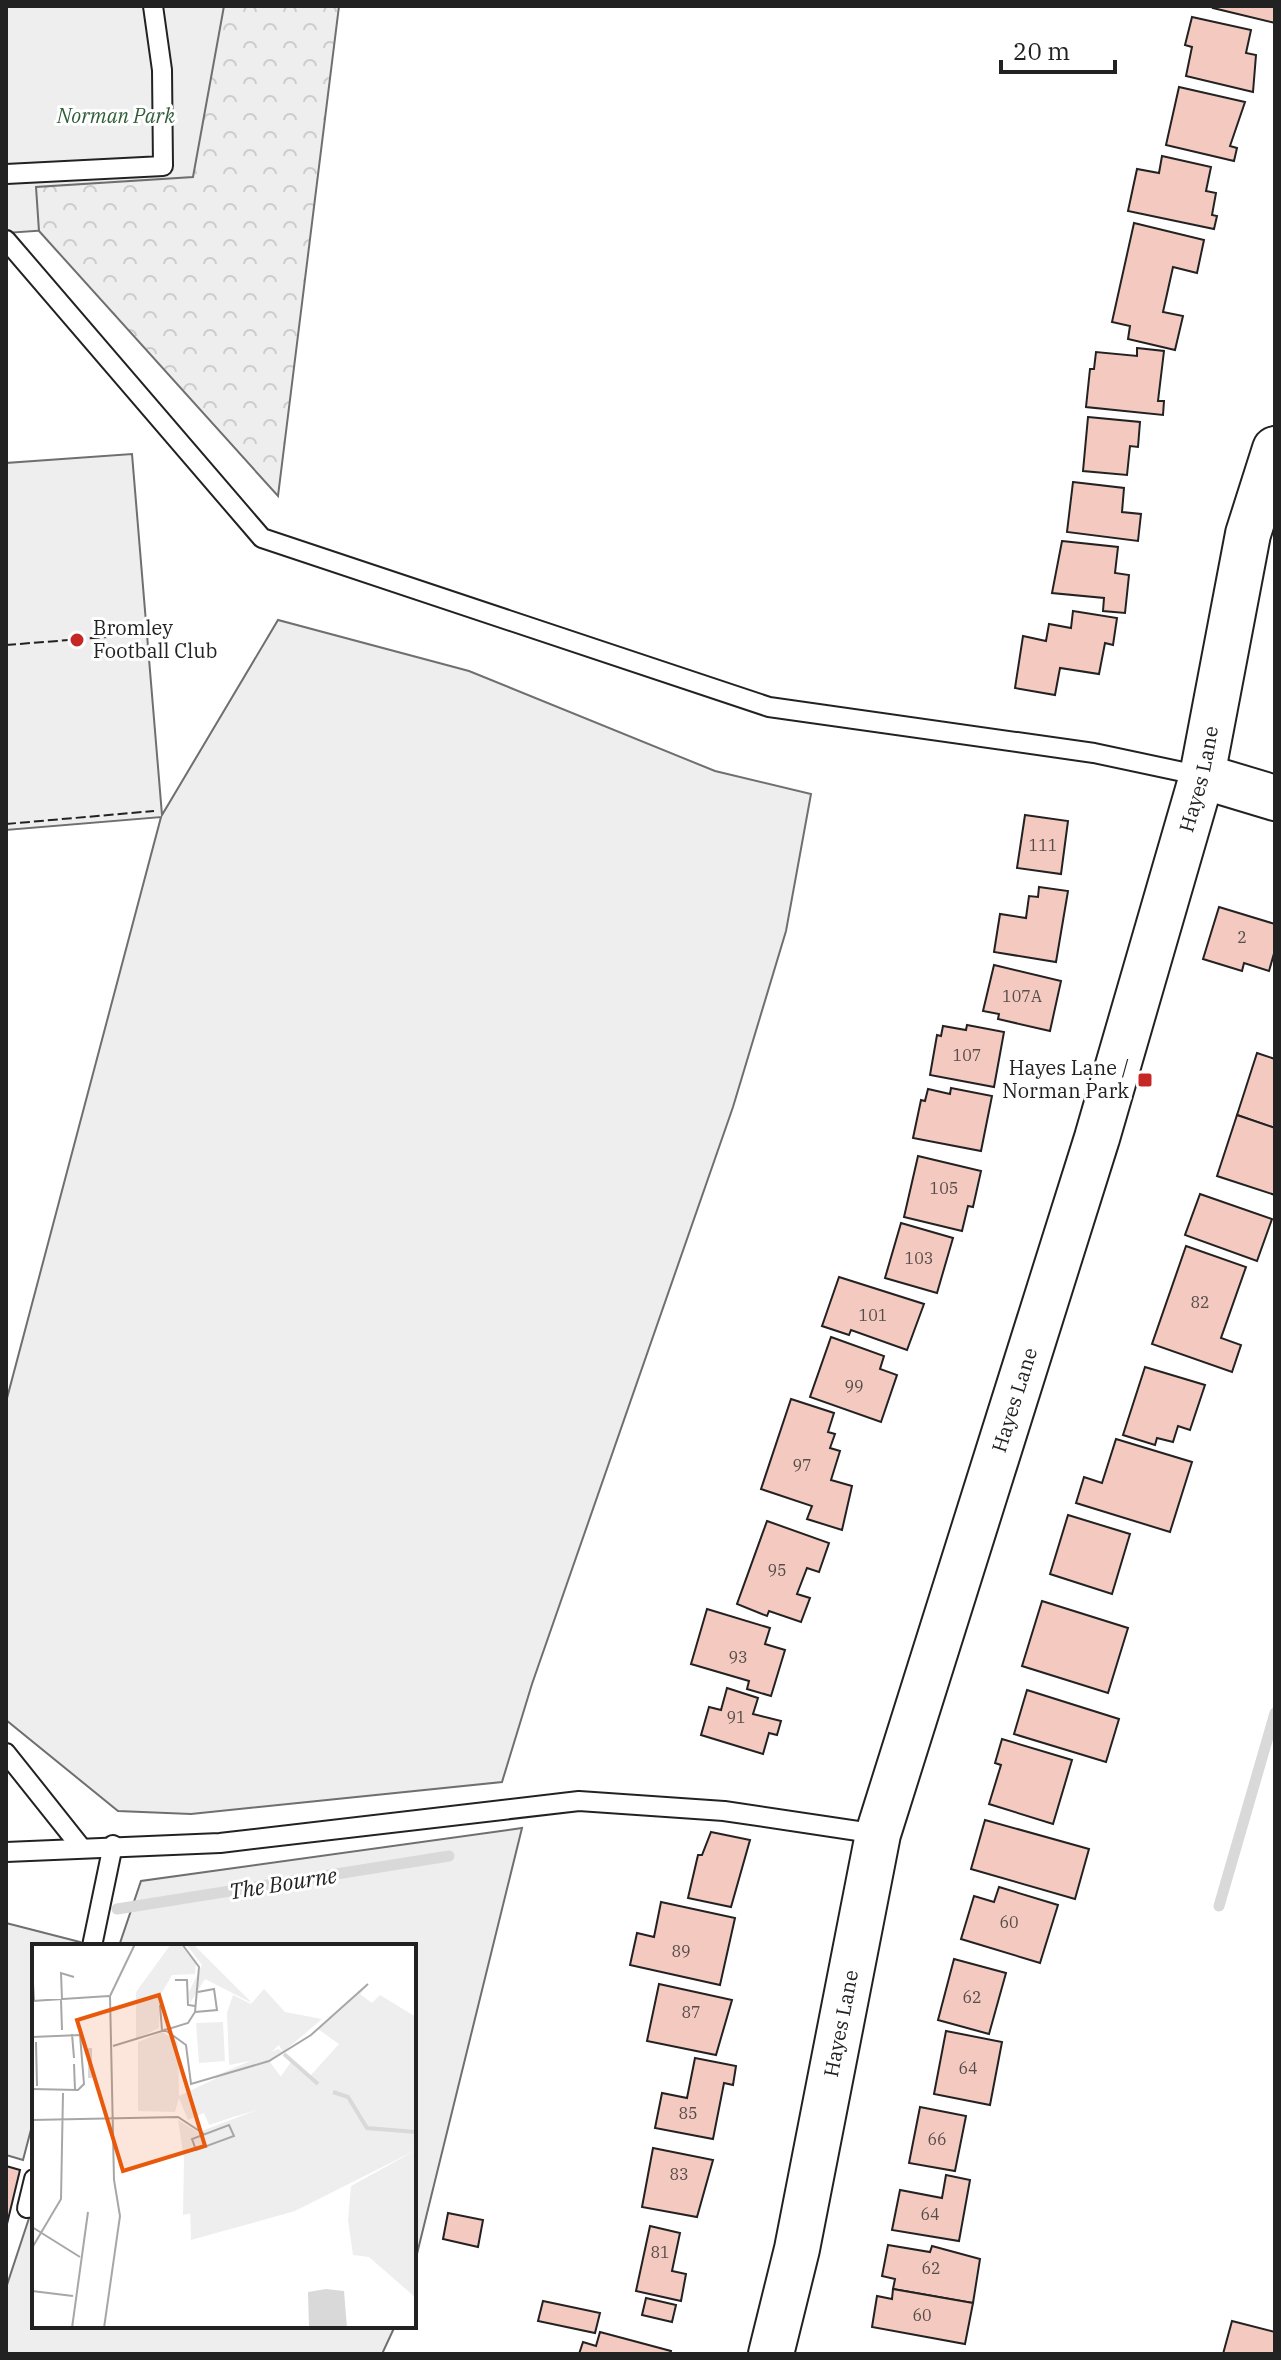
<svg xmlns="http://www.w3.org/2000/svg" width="1281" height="2360" viewBox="0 0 1281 2360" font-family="'IBM Plex Serif',serif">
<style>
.green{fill:#eee;stroke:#6f6f6f;stroke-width:2}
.forest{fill:url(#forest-crowns);stroke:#6f6f6f;stroke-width:2}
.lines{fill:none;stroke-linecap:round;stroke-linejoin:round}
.stream{stroke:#d9d9d9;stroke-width:11}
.building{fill:#f3c9c0;stroke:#222;stroke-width:2}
.lane-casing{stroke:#222;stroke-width:22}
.secondary-casing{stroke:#222;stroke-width:48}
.lane{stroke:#fff;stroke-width:18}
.secondary{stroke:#fff;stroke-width:44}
.fence{stroke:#222;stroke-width:2;stroke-dasharray:10 4;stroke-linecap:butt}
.poi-dot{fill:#c62828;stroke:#fff;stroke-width:3}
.labels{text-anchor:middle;stroke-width:6;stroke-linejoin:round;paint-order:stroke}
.number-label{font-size:16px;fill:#564c4a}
.park-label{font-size:20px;font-style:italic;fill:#2f5e38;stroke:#fff}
.poi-label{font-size:20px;fill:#222;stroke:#fff;text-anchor:start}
.street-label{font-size:20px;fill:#222;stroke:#fff}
.water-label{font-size:22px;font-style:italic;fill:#222;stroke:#fff}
.inset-river{fill:none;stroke:#d9d9d9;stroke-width:4}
.inset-road{fill:none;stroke:#a7a7a7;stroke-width:2}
.view{fill:#e8590c;fill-opacity:0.15;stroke:#e8590c;stroke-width:4}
.inset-edge{fill:none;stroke:#222;stroke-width:4}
</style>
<defs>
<pattern id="forest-crowns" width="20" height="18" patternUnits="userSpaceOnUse" patternTransform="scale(2)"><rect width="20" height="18" fill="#eee"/><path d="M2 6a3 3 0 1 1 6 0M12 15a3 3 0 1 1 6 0" fill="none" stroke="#ccc"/></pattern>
</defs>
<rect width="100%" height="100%" fill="#fff"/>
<!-- green -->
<g class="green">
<path d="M 6,6 L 249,6 L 209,219 L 6,233 Z"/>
<path d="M 132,454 L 162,815 L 278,620 L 469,671 L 715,771 L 811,794 L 786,931 L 733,1107 L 532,1684 L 502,1782 L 191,1814 L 118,1811 L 6,1720 L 6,1402 L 161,817 L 6,830 L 6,463 Z"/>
<path d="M 522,1828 L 414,2266 L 414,1946 L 119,1946 L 141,1881 Z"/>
<path d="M 6,1923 L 80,1942 L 79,1946 L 34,1946 L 34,2118 L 23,2160 L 6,2155 Z"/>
<path d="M 34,2203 L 34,2326 L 395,2326 L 382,2354 L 6,2354 L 6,2288 Z"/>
</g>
<!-- forest -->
<path class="forest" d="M 224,6 L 339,6 L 278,496 L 39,231 L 36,187 L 193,177 Z"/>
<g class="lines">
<!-- stream -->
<g class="stream">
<path d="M 1219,1906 L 1275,1713"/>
<path d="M 117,1909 L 449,1856"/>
</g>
</g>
<!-- building -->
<g class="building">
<path d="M 1214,6 L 1275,6 L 1275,23 L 1213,8 Z"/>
<path d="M 1192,17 L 1251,30 L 1246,53 L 1256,55 L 1253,92 L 1186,76 L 1192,47 L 1185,45 Z"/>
<path d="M 1179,87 L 1245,102 L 1230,146 L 1237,148 L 1234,161 L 1166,145 Z"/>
<path d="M 1162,156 L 1211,167 L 1206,191 L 1216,193 L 1212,215 L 1217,216 L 1214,229 L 1128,211 L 1137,169 L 1159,173 Z"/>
<path d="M 1134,223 L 1204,240 L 1197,273 L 1173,267 L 1163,312 L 1183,316 L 1175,350 L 1128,339 L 1130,326 L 1112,322 Z"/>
<path d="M 1137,348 L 1164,351 L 1158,401 L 1164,401 L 1163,415 L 1086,407 L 1090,369 L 1094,369 L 1096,352 L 1137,356 Z"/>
<path d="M 1088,417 L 1140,422 L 1138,447 L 1130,446 L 1127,475 L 1083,471 Z"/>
<path d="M 1073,482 L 1124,488 L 1122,512 L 1141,514 L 1138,541 L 1067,532 Z"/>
<path d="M 1062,541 L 1118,547 L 1115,573 L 1129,575 L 1125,613 L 1103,611 L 1104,598 L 1052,593 Z"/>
<path d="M 1073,611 L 1117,618 L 1113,645 L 1105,643 L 1099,674 L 1060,668 L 1055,695 L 1015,688 L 1023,636 L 1046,641 L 1049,624 L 1071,628 Z"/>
<path d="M 1025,815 L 1068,821 L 1061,874 L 1017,868 Z"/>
<path d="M 1039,887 L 1068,891 L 1056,962 L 994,952 L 1000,914 L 1026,918 L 1029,896 L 1038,897 Z"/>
<path d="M 1219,907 L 1275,924 L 1275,950 L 1269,971 L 1244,963 L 1242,971 L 1203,959 Z"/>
<path d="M 994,965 L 1061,981 L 1050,1031 L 998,1019 L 999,1014 L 983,1011 Z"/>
<path d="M 967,1025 L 1004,1032 L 994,1087 L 930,1075 L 937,1035 L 941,1036 L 943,1026 L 966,1030 Z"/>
<path d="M 1257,1053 L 1275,1059 L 1275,1128 L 1237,1115 Z"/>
<path d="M 951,1088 L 992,1096 L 981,1151 L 913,1138 L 921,1100 L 925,1101 L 928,1089 L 950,1094 Z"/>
<path d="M 1237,1115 L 1275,1128 L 1275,1195 L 1217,1176 Z"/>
<path d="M 918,1156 L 981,1171 L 973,1207 L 968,1206 L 962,1231 L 904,1217 Z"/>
<path d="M 1200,1194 L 1272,1219 L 1257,1261 L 1185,1235 Z"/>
<path d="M 901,1223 L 953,1238 L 937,1293 L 885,1278 Z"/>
<path d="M 1186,1246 L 1246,1267 L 1221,1338 L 1241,1345 L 1232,1372 L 1152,1344 Z"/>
<path d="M 839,1277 L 924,1304 L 907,1350 L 851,1330 L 849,1335 L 822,1326 Z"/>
<path d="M 831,1337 L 884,1356 L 880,1369 L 897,1375 L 881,1422 L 810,1397 Z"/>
<path d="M 1145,1367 L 1205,1385 L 1190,1430 L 1178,1426 L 1173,1442 L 1157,1438 L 1155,1445 L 1123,1435 Z"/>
<path d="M 791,1399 L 834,1413 L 828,1432 L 835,1434 L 830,1448 L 840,1451 L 831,1480 L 852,1486 L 842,1530 L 807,1519 L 812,1506 L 761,1489 Z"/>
<path d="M 1116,1439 L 1192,1462 L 1170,1532 L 1076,1503 L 1084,1477 L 1102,1483 Z"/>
<path d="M 1068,1515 L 1130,1534 L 1112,1594 L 1050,1574 Z"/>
<path d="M 767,1521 L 829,1543 L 819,1572 L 807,1568 L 797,1594 L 810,1598 L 801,1622 L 769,1611 L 767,1616 L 737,1604 Z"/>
<path d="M 1042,1601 L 1128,1628 L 1108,1693 L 1022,1666 Z"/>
<path d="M 707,1609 L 770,1628 L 765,1644 L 785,1650 L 771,1696 L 747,1689 L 749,1681 L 691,1664 Z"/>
<path d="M 727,1688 L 758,1698 L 753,1714 L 781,1721 L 777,1735 L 769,1733 L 763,1754 L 701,1735 L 709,1707 L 721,1710 Z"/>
<path d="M 1027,1690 L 1119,1719 L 1106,1762 L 1014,1734 Z"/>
<path d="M 1002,1739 L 1072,1760 L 1053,1824 L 989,1804 L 1001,1765 L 995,1763 Z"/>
<path d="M 985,1820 L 1089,1849 L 1075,1899 L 971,1869 Z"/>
<path d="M 711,1832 L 750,1840 L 731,1907 L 688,1898 L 698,1855 L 702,1855 Z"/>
<path d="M 999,1887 L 1058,1905 L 1040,1963 L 961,1939 L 974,1896 L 994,1902 Z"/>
<path d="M 661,1902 L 735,1918 L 720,1985 L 630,1965 L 637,1933 L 654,1937 Z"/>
<path d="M 954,1959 L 1006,1973 L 989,2034 L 938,2020 Z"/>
<path d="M 659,1984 L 732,2000 L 716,2055 L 647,2041 Z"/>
<path d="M 946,2031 L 1002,2042 L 990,2105 L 934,2094 Z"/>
<path d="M 695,2058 L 736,2066 L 733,2085 L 724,2083 L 713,2139 L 655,2128 L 662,2093 L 687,2098 Z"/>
<path d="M 920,2107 L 966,2116 L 955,2171 L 909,2163 Z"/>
<path d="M 653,2148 L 713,2160 L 697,2217 L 642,2207 Z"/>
<path d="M 6,2166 L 20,2170 L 6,2228 Z"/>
<path d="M 946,2175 L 970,2180 L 959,2241 L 892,2230 L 900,2190 L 942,2198 Z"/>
<path d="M 448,2213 L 483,2220 L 478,2247 L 443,2239 Z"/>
<path d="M 650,2226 L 680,2233 L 672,2271 L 686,2274 L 681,2301 L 636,2291 Z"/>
<path d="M 888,2245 L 930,2252 L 932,2246 L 980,2259 L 973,2303 L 893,2289 L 895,2279 L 882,2276 Z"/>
<path d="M 893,2289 L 973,2303 L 965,2344 L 872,2327 L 877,2296 L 892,2299 Z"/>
<path d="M 646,2298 L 676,2305 L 672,2322 L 642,2315 Z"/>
<path d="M 543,2301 L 600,2313 L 595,2333 L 538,2321 Z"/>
<path d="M 1232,2321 L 1275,2332 L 1275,2354 L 1223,2354 Z"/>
<path d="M 600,2332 L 671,2351 L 670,2354 L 579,2354 L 583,2342 L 596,2346 Z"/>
</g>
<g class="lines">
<!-- lane casing -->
<g class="lane-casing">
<g id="lane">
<path d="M 6,174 L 163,166 L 162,70 L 153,6"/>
<path d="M 6,240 L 262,538 L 769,707 L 1094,753 L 1202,776"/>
<path d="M 6,1753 L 80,1846"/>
<path d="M 6,1852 L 220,1843 L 579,1801 L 724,1811 L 878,1834"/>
<path d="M 92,1946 L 113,1845"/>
<path d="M 27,2208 L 34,2179"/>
</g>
</g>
<!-- secondary casing -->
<g class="secondary-casing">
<g id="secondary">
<path d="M 1202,776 L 1275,798"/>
<path id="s1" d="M 771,2354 L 797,2249 L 878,1834 L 1097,1138 L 1202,776 L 1248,534 L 1275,449"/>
</g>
</g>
<!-- lane -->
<use href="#lane" class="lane"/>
<!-- secondary -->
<use href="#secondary" class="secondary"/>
<!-- fence -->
<g class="fence">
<path d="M 6,645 L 132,635"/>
<path d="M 6,824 L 154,811"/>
</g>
</g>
<!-- markers -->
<g class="poi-dot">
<circle cx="77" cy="640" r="8"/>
<rect x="1137" y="1072" width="16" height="16" rx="4"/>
</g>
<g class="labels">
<!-- number labels -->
<g class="number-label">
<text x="1043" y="851">111</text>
<text x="1242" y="943">2</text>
<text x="1022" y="1002">107A</text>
<text x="967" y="1061">107</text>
<text x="944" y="1194">105</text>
<text x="919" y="1264">103</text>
<text x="1200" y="1308">82</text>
<text x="873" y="1321">101</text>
<text x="854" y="1392">99</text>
<text x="802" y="1471">97</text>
<text x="777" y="1576">95</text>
<text x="738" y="1663">93</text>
<text x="736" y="1723">91</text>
<text x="1009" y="1928">60</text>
<text x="681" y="1957">89</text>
<text x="972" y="2003">62</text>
<text x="691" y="2018">87</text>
<text x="968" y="2074">64</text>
<text x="688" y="2119">85</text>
<text x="937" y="2145">66</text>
<text x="679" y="2180">83</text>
<text x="930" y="2220">64</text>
<text x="660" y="2258">81</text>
<text x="931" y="2274">62</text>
<text x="922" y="2321">60</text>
</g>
<!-- park labels -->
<g class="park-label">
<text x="116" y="123">Norman Park</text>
</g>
<!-- poi labels -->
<g class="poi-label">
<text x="93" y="635">Bromley<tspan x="93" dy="23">Football Club</tspan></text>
<text x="1129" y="1075" text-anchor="end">Hayes Lane /<tspan x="1129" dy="23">Norman Park</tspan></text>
</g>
<!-- street labels -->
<g class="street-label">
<text dy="7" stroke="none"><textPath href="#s1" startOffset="1634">Hayes Lane</textPath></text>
<text dy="7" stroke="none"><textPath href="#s1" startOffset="986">Hayes Lane</textPath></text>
<text dy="7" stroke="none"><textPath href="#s1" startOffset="338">Hayes Lane</textPath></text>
</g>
<!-- water labels -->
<g class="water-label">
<text transform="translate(283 1883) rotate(-9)" y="8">The Bourne</text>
</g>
</g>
<!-- overview -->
<g transform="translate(32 1944)">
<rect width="384" height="384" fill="#fff"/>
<path d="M 139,0 L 148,0 L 164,17 L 163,30 L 140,31 L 128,52 L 127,84 L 104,95 L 104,48 ZM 336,41 L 328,50 L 340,59 L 348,51 L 384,73 L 384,206 L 263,267 L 159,296 L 156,192 L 225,166 L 259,118 L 288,141 L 279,131 L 307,100 L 286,85 ZM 232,45 L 253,68 L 290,75 L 251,108 L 247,101 L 233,114 L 197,121 L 195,69 L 201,51 L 219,60 ZM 191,78 L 193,117 L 167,119 L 164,79 ZM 130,88 L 146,98 L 147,152 L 185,134 L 201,173 L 177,181 L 172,169 L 156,176 L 147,154 L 143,168 L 106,167 L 106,98 Z" fill="#eee"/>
<path d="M 154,0 L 161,0 L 220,59 L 173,35 L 158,59 L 157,48 L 170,21 ZM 246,105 L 251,108 L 238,118 L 249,133 L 226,166 L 201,173 L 183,132 ZM 299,144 L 317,151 L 334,181 L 384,186 L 384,190 L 332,185 L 315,155 L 304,153 ZM 146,176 L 166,188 L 157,195 L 164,210 L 204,196 L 227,264 L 218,267 L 213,262 L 216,252 L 203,212 L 185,206 L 157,220 L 165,268 L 151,271 L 152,215 ZM 384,206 L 384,354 L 337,313 L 321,311 L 316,276 L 319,242 Z" fill="#eee"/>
<path d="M 294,345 L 312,347 L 315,384 L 277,384 L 276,348 Z" fill="#d9d9d9"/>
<path class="inset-river" d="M 58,104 L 58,134M 252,110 L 286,140M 301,148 L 316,153 L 335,184 L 384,188"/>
<path class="inset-road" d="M 0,23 L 2,56M 143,36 L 155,36 L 156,61 L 163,62M 30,55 L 29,29 L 42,33M 29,56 L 30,86M 0,57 L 77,52M 128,61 L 130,86M 163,68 L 185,66 L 182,45 L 166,48M 132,85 L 154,101 L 159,140 L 237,117 L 279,91 L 336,40M 40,90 L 42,114M 0,93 L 48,91 L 52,140 L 46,146 L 0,145M 4,98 L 5,142M 81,102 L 156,79 L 163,68 L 167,23 L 150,0M 42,120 L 43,146M 0,176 L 146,173 L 172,190M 197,181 L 202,192 L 164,206 L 160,195 ZM 0,283 L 48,313M 0,304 L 29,255 L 31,149M 0,347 L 41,352M 40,384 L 56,268M 72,384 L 88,272 L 82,236 L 78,52 L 103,0"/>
<path class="view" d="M 127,51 L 173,202 L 91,227 L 45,76 Z"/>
<rect width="384" height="384" class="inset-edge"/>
</g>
<!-- border -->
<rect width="1281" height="2360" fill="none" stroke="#222222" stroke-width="16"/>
<!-- scale -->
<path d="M1001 60v12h114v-12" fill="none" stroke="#222222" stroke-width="4"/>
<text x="1013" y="60" font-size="24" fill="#222222" stroke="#ffffff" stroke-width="6" paint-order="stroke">20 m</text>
</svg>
